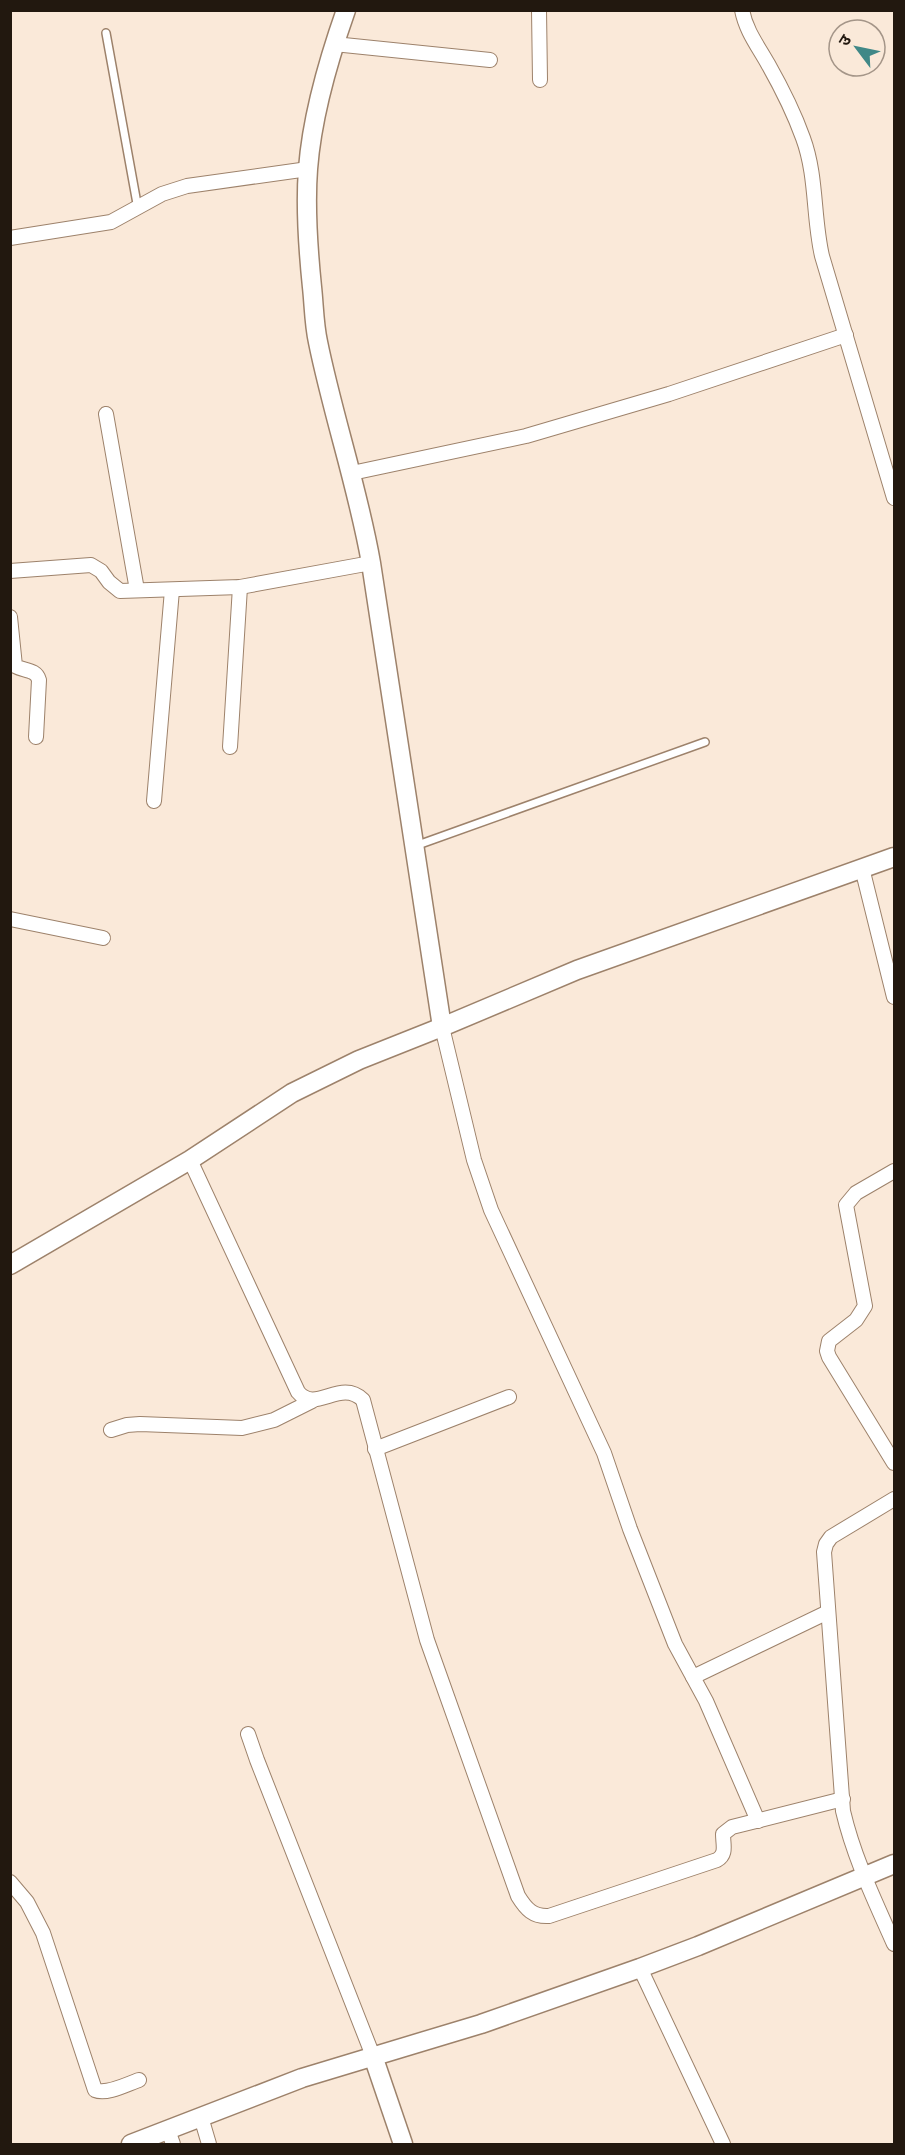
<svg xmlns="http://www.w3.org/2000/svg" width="905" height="2155" viewBox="0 0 905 2155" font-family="'Roboto Condensed','Noto Sans Devanagari',sans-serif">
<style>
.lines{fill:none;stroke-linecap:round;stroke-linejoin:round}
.lane-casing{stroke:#9d826b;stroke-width:10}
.street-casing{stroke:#9d826b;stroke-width:16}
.secondary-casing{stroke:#9d826b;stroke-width:21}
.lane{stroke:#fff;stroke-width:7}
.street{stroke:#fff;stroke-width:14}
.secondary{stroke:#fff;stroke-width:18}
</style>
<rect width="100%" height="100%" fill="#fae9d9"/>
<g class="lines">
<!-- lane casing -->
<g class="lane-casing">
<g id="lane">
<path d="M 106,33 L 138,209"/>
<path d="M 415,846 L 705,742"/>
</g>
</g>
<!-- street casing -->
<g class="street-casing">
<g id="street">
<path d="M 539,10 L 540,80"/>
<path d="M 742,10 C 746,31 758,46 768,64 C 781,87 794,113 803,138 C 817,176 813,217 822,256 L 894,498"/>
<path d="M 334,44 L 490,60"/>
<path d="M 10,238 L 111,222 L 162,194 L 187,186 L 308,169"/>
<path d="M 106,414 L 137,590"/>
<path d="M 352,473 L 526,436 L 669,394 L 846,335"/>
<path d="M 10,571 L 91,565 L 101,571 L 109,582 L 120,591 L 240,587 L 371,563"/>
<path d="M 10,617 L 15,666 C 24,671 36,669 39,680 L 36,737"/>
<path d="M 230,747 L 240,587"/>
<path d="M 154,801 L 172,590"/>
<path d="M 862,868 L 894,997"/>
<path d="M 10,919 L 103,938"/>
<path d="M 442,1027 L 474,1160 L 491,1210 L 604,1453 L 630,1529 L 675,1644 L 706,1701 L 758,1821"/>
<path d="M 190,1160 L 298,1392 C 316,1414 340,1378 363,1400 L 427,1640 L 518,1896 C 526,1909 533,1917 549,1916 L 717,1860 C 727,1854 723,1845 723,1834 L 732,1827 L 843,1799"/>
<path d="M 894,1171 L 856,1193 L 846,1205 L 865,1306 L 856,1320 L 829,1341 L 827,1351 L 829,1357 L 894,1463"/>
<path d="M 111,1430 L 127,1425 L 140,1424 L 242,1428 L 274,1420 L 312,1401"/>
<path d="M 375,1449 L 509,1397"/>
<path d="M 894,1499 L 831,1537 L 826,1544 L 824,1552 L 843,1811 C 854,1858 875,1901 894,1944"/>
<path d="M 693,1677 L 828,1612"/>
<path d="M 248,1734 L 257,1760 L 373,2056"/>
<path d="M 10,1882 L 27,1902 L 43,1933 L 95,2090 C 107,2095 127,2084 139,2080"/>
<path d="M 640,1968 L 723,2144"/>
<path d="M 201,2117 L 209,2144"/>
<path d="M 168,2130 L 173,2144"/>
</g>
</g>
<!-- secondary casing -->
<g class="secondary-casing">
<g id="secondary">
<path d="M 346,10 C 328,61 312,115 308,169 C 305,208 308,248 312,287 C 314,305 314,324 318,342 C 333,416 358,488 371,563 L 442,1027"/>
<path d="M 10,1265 L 190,1160 L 292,1093 L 359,1060 L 442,1027 L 577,970 L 894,857"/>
<path d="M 373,2056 L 403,2144"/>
<path d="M 131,2144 L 302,2078 L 481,2024 L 640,1968 L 698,1946 L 894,1864"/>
</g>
</g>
<!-- lane -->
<use href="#lane" class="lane"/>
<!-- street -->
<use href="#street" class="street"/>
<!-- secondary -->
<use href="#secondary" class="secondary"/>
</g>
<!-- border -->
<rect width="905" height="2155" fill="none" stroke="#22180f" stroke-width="24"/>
<!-- north arrow -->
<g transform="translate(857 48) rotate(302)"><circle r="28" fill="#fae9d9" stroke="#a49588" stroke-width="1.5"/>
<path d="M0-4.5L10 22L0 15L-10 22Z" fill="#408887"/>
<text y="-9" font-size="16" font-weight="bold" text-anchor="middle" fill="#22180f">उ</text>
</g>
</svg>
